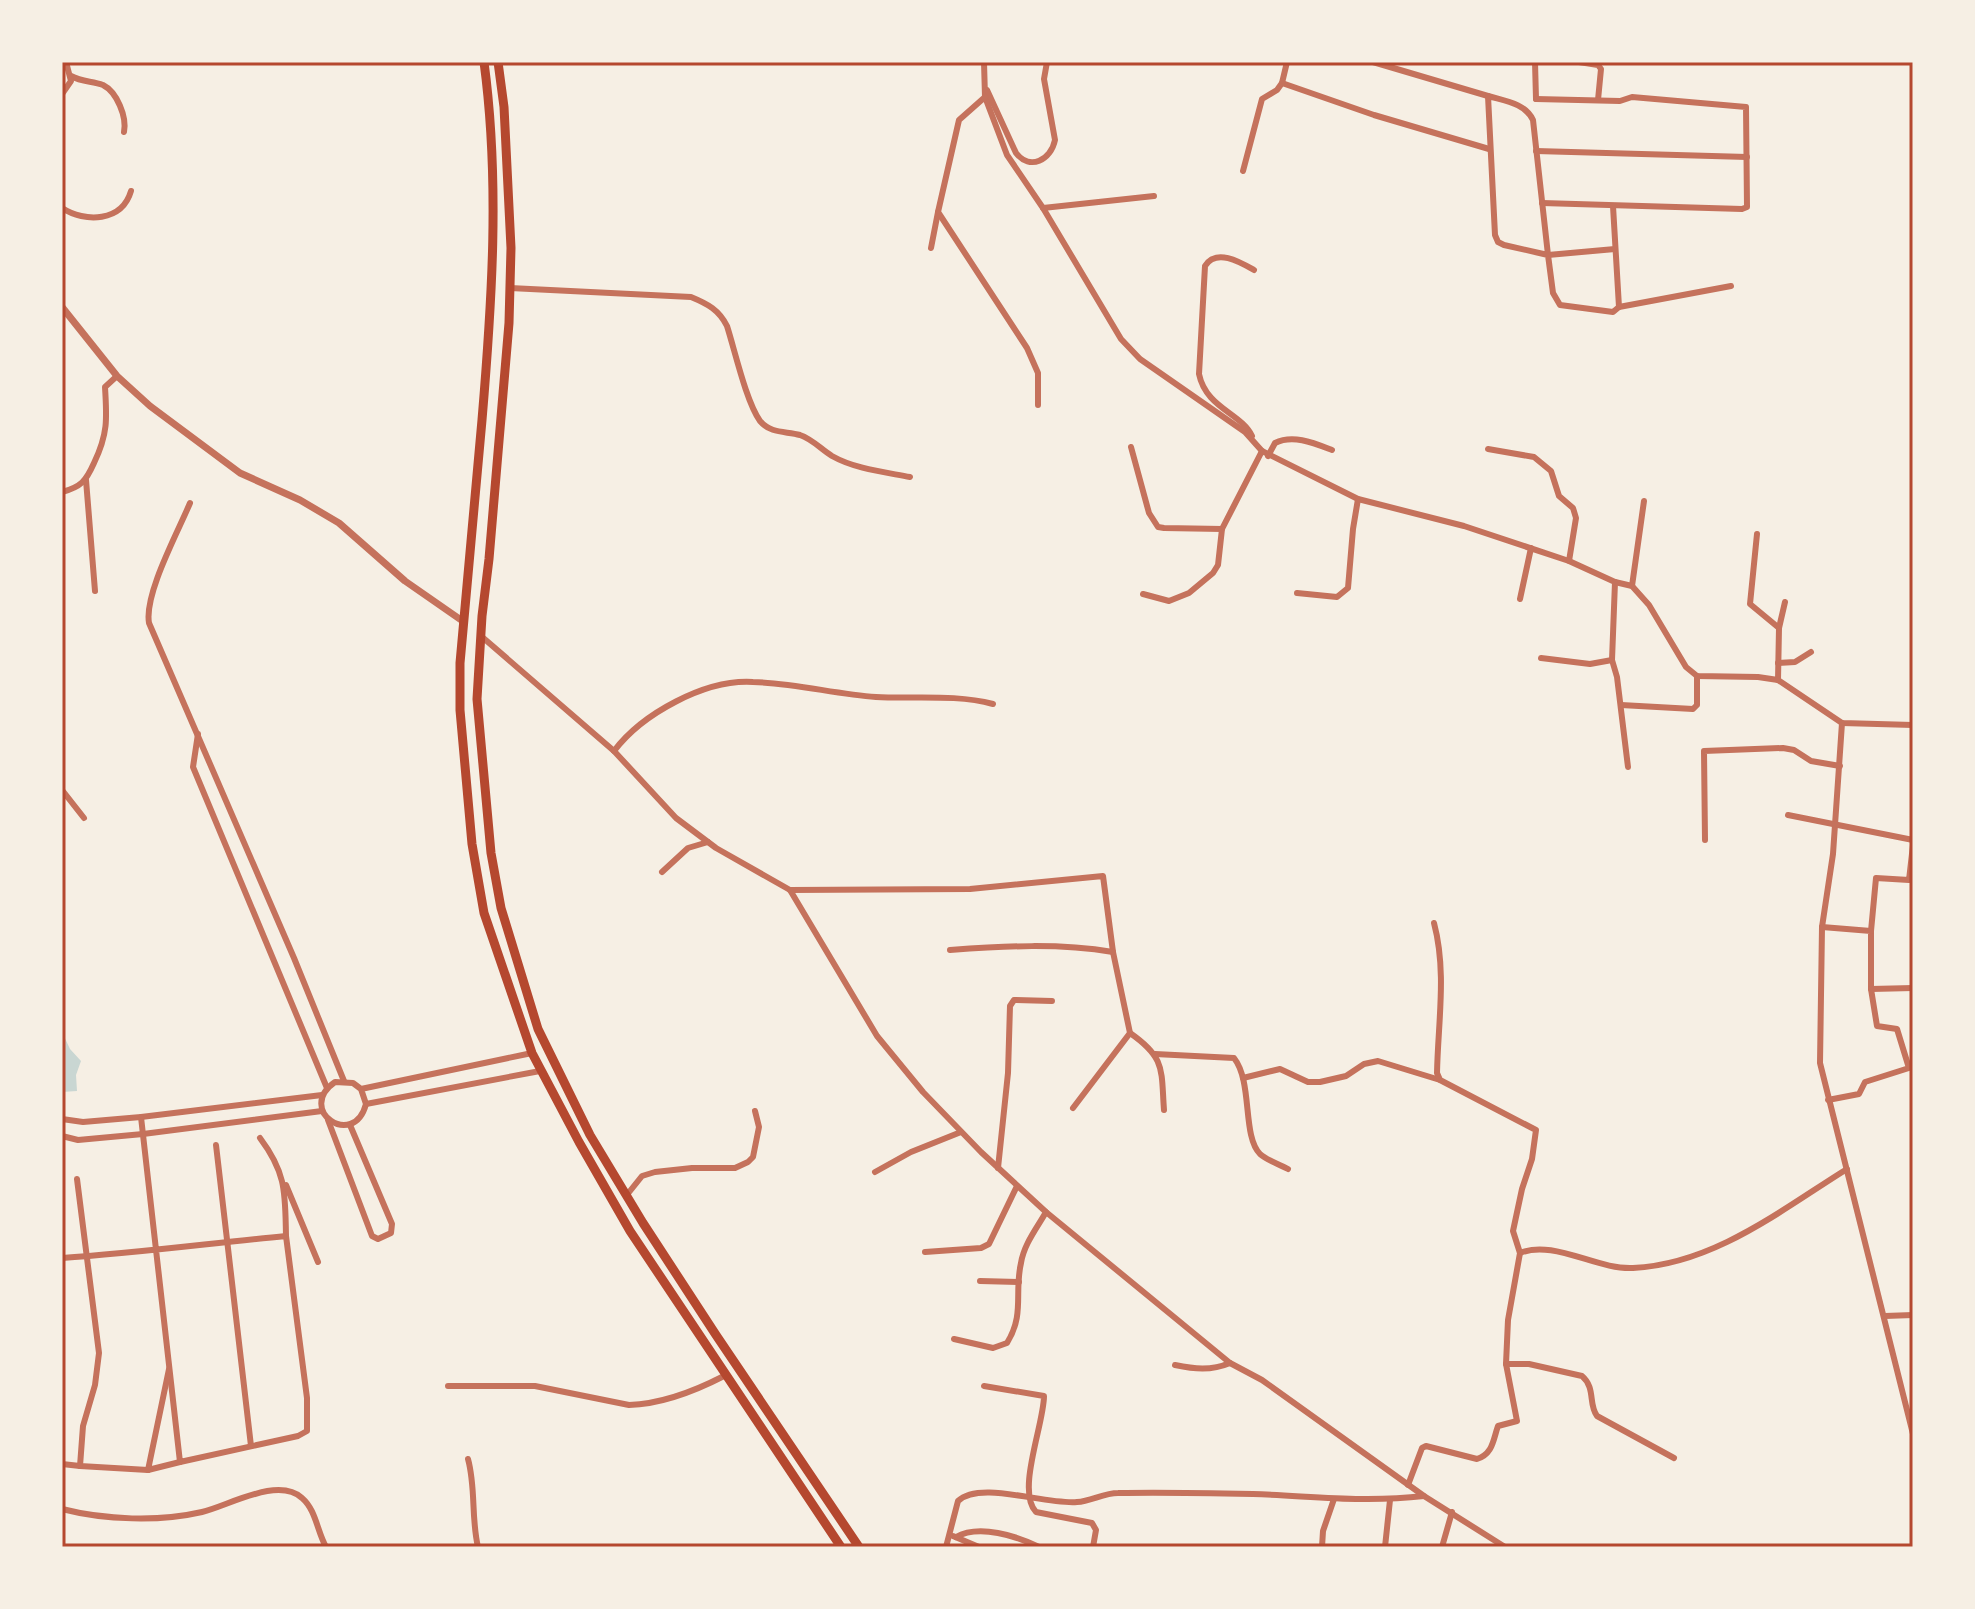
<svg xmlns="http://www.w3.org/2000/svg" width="1975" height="1609" viewBox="0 0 1975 1609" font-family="Figtree,sans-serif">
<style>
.water{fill:#c9d6d2}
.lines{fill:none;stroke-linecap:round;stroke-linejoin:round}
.minor{stroke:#c5725c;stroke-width:6}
.tertiary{stroke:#c5725c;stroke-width:7}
.trunk{stroke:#b5482f;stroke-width:9}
.neatline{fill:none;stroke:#b5482f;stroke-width:3}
</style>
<rect width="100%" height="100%" fill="#f6efe4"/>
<!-- water -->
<path class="water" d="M 62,1032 L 70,1049 L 81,1061 L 76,1075 L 77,1091 L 62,1092 Z"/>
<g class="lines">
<!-- minor -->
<g class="minor">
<path d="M 984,62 L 985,97 L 1007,155 L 1043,208 L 1121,339 L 1140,359 L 1245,432 L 1262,451 L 1358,499 L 1464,526 L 1569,561 L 1615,582 L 1632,586 L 1649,605 L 1686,667 L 1697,676 L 1758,677 L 1778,680 L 1842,723 L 1913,725"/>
<path d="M 1373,62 L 1488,96"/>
<path d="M 1535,62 L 1536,99"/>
<path d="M 1579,62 L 1598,65 L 1601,69 L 1598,100"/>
<path d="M 71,76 C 82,82 92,81 103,85 C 117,92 127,117 124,132"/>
<path d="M 1282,83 L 1374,115 L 1489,149"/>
<path d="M 987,90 L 1016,153 C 1030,171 1051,160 1055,140 L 1044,79 L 1047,62"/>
<path d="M 62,94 L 71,81 L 66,62"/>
<path d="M 985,97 L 959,120 L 938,212 L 1027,348 L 1038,373 L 1038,405"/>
<path d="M 1536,99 L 1620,101 L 1632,97 L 1746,107 L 1747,207 L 1742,209 L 1542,203"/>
<path d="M 1536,151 L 1747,157"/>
<path d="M 1243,171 L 1262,99 L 1277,90 L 1282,83 L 1287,62"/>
<path d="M 1613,206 L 1619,307 L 1613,312 L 1560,305 L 1553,293 L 1548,255 L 1504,245 L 1498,242 L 1495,235 L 1488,96 C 1505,101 1525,103 1533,120 L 1548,255 L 1615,249"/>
<path d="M 62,208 C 85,223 122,222 131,191"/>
<path d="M 1043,208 L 1154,196"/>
<path d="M 931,248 L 938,212"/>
<path d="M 510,288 L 691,297 C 708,304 719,310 727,326 C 735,351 746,401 760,421 C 771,434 786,431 800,435 C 812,439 821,449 832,456 C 855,469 884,472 910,477"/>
<path d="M 1619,307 L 1731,286"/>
<path d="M 1252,436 C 1241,413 1206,408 1199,374 L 1205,266 C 1216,248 1240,262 1254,270"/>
<path d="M 1131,447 L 1149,513 L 1158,527 L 1164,528 L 1222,529 L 1262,451"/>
<path d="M 1488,449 L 1534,457 L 1551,471 L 1559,496 L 1573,508 L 1576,518 L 1569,561"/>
<path d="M 1268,456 L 1275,443 C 1293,434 1314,443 1332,450"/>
<path d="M 86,480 L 95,591"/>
<path d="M 62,492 C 81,487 86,481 94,463 C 108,434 107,419 105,387 L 117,376"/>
<path d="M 190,503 C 178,532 144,594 149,623 L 294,958 L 344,1081"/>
<path d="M 1757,534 L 1750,604 L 1779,628 L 1778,680"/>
<path d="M 1632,586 L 1644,501"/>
<path d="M 1297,593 L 1337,597 L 1348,588 L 1353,529 L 1358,499"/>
<path d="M 1143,594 L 1169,601 L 1189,593 L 1213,573 L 1218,565 L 1222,529"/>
<path d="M 1520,599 L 1531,548"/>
<path d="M 1779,628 L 1785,602"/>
<path d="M 481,636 L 614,751 L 676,818 L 716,848 L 790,890 L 877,1036 L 923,1092 L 981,1152 L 1046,1212 L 1230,1363 L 1262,1380 L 1424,1496 L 1505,1547"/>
<path d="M 1541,658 L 1590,664 L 1612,660 L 1615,582"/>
<path d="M 1612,660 L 1617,677 L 1628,767"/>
<path d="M 1778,663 L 1795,662 L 1811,652"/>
<path d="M 1621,705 L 1693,709 L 1697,705 L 1697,676"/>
<path d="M 1842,723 L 1833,854 L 1822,927 L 1820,1063 L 1913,1434"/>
<path d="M 198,734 L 193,767 L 327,1088"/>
<path d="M 614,751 C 642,714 705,679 753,682 C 794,683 835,694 876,697 C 914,699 956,694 993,704"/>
<path d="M 62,790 L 84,818"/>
<path d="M 1788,815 L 1913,840"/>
<path d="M 1705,840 L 1704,751 L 1783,748 L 1794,750 L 1811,761 L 1840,766"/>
<path d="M 662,872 L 688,848 L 708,842"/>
<path d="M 790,890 L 970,889 L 1103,876 L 1113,952 L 1130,1033 L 1073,1108"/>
<path d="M 1822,927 L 1871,931 L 1871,989 L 1913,988"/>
<path d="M 1871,931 L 1876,878 L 1909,880 L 1913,845"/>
<path d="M 950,950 C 1006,946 1058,943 1113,952"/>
<path d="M 1130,1033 C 1166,1058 1161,1070 1164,1110"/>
<path d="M 1155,1054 L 1234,1058 C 1253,1082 1242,1136 1260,1154 C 1268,1161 1279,1164 1288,1169"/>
<path d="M 1243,1078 L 1280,1069 L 1308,1082 L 1320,1082 L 1346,1076 L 1364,1064 L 1378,1061 L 1440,1080"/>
<path d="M 361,1089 L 366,1104 C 354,1150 295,1110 335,1082 L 353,1083 L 361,1089 L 532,1053"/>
<path d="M 1828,1100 L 1859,1094 L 1865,1082 L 1909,1068 L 1897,1029 L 1877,1026 L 1871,989"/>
<path d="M 366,1104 L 540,1071"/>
<path d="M 62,1119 L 83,1122 L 141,1117 L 322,1095"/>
<path d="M 328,1120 L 372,1236 L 378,1239 L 391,1233 L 392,1224 L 350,1125"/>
<path d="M 62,1136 L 78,1140 L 143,1134 L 322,1111"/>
<path d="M 260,1138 C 287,1174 285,1194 286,1236"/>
<path d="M 216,1145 L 251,1446"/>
<path d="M 998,1168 L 1008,1073 L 1010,1006 L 1014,1000 L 1052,1001"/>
<path d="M 875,1172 L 911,1152 L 961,1132"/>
<path d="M 77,1179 L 99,1353 L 95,1385 L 83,1426 L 80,1466 L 148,1470"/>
<path d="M 286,1185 L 318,1262"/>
<path d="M 626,1196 L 642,1176 L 655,1172 L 692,1168 L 735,1168 L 748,1162 L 753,1157 L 759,1127 L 755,1111"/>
<path d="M 925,1252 L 981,1248 L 989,1244 L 1017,1186"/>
<path d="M 1520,1253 C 1553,1239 1597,1270 1633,1268 C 1714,1264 1781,1210 1847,1169"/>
<path d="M 62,1258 C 137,1253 212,1243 286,1236 L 307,1398 L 307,1431 L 298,1436 L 180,1462 L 141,1117"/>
<path d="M 980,1281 L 1019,1282"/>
<path d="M 1885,1316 L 1913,1315"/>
<path d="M 954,1339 L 993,1348 L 1007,1343 C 1025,1314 1014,1293 1021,1263 C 1024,1244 1037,1228 1046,1212"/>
<path d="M 1506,1364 L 1529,1364 L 1582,1376 C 1596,1388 1588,1404 1597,1416 L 1674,1458"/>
<path d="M 1175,1365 C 1194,1369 1211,1371 1230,1363"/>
<path d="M 169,1369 L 148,1470 L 180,1462"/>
<path d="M 448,1386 L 535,1386 L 629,1405 C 662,1404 695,1391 724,1376"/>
<path d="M 984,1386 L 1044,1396 C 1044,1424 1016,1491 1036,1512 L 1092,1523 L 1096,1530 L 1093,1547"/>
<path d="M 468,1459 C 476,1488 471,1518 478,1547"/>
<path d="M 62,1464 L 80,1466"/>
<path d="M 1408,1485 L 1422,1448 L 1426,1446 L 1477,1459 C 1493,1454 1493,1440 1498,1426 L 1517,1421 L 1506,1364 L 1508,1320 L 1520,1253 L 1513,1231 L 1522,1189 L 1532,1159 L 1536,1130 L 1440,1080 L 1437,1073 C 1438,1022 1447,972 1434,923"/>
<path d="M 62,1509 C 105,1520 159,1522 202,1512 C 228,1506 278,1476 302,1498 C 316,1510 317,1531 326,1547"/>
<path d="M 953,1536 L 979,1547"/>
<path d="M 956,1537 C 979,1524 1017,1536 1039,1547"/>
<path d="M 946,1547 L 958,1501 C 980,1480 1045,1505 1077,1502 C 1091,1501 1104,1493 1118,1493 C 1163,1492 1208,1493 1253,1494 C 1313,1496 1363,1503 1424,1496"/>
<path d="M 1322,1547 L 1323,1531 L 1334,1499"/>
<path d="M 1385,1547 L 1390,1500"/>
<path d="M 1442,1547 L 1452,1512"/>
</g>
<!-- tertiary -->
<path class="tertiary" d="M 62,307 L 117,376 L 150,406 L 240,473 L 300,500 L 339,523 L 405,581 L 464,622"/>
<!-- trunk -->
<g class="trunk">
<path d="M 484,62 C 500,182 492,301 482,420 C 475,501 467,582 460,663 L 460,710 L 472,844 L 484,913 L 532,1053 L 579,1142 L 630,1231 L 841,1547"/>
<path d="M 498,62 L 504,107 L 511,248 L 509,323 L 489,559 L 482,616 L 477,699 L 491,853 L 501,908 L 538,1029 L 590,1135 L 643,1223 L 716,1335 L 859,1547"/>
</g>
</g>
<!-- border -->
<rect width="1975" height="1609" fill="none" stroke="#f6efe4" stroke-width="128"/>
<rect x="64" y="64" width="1847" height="1481" class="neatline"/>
</svg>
